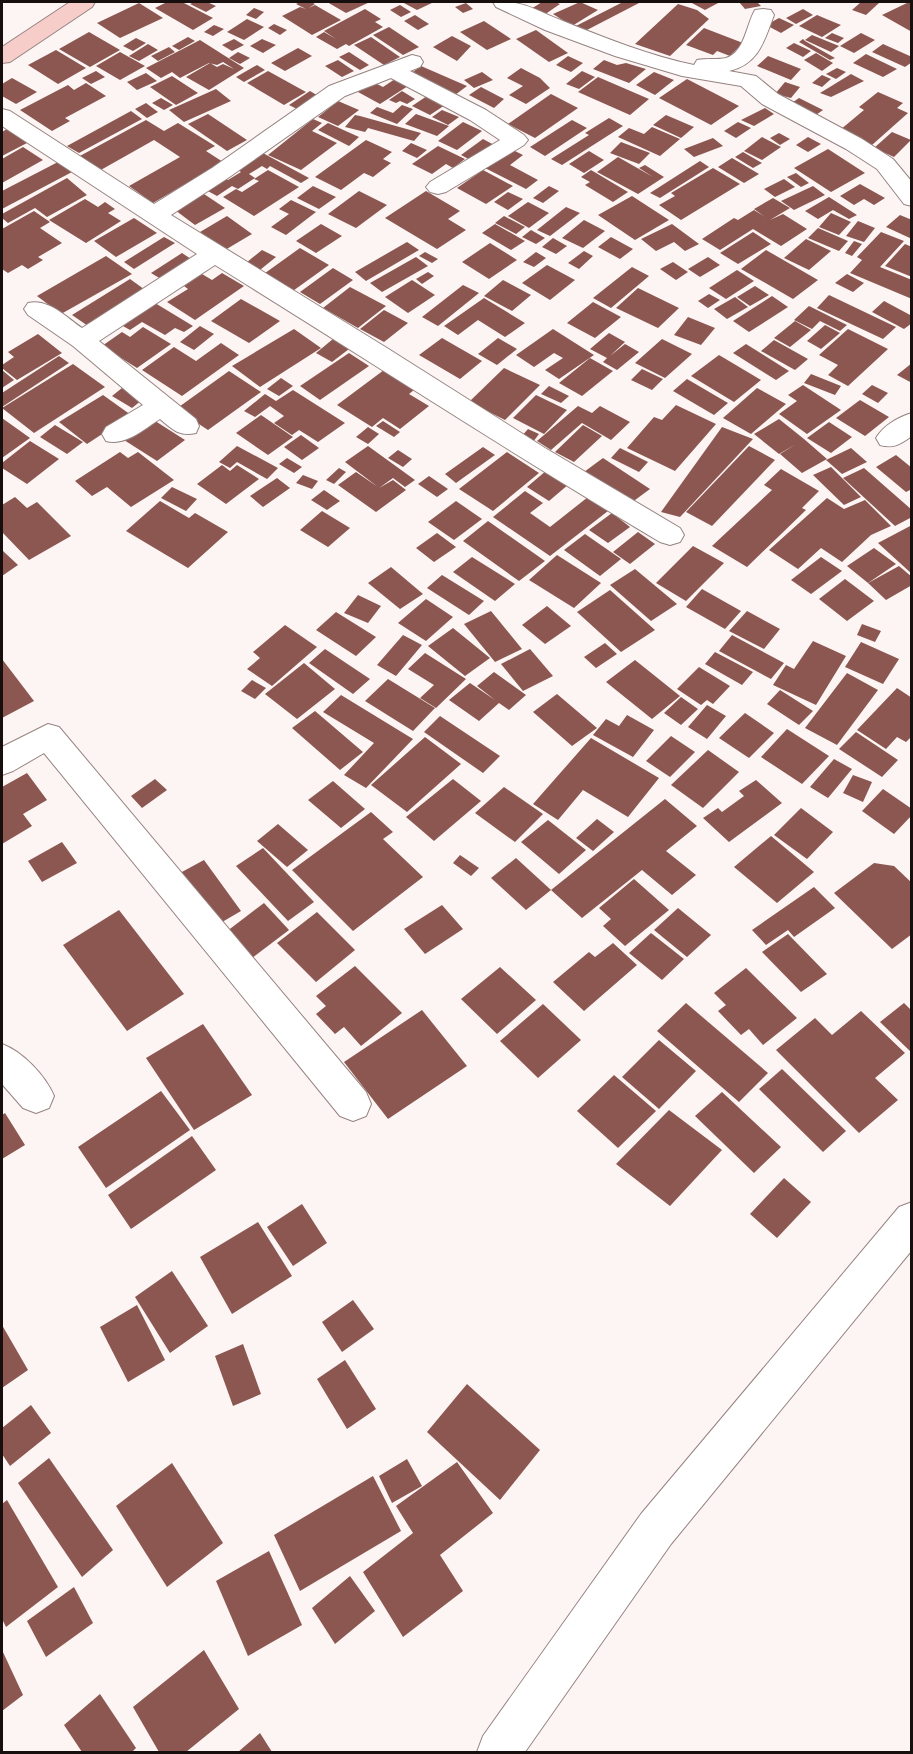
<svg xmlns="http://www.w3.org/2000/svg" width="913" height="1754" viewBox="0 0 913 1754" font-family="'Libre Baskerville',serif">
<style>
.building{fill:#8b5750}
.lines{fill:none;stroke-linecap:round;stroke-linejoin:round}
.street-casing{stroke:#958381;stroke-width:2}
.secondary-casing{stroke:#958381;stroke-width:2}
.street{fill:#fff;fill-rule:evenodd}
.secondary{fill:#f7cdca;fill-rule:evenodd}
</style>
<rect width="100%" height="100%" fill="#fdf5f4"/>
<!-- building -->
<g class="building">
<path d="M 167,2 L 182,2 L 213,18 L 193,30 L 155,8 Z"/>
<path d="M 194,2 L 207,2 L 216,6 L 206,12 L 190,4 Z"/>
<path d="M 300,2 L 311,2 L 315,4 L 309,8 L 315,5 L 341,20 L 312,35 L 282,16 L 300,7 L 306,9 L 296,4 Z"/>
<path d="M 327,2 L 370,2 L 346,13 Z"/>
<path d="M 402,2 L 434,2 L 417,10 Z"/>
<path d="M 542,2 L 555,2 L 560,4 L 544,15 L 531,9 Z"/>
<path d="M 580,2 L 598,10 L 572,26 L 553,14 Z"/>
<path d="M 623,2 L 641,2 L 585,31 L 572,28 Z"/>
<path d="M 690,2 L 720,2 L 705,10 Z"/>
<path d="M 739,2 L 757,2 L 761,6 L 745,9 Z"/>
<path d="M 861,2 L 876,2 L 879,3 L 866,15 L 852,10 Z"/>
<path d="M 909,2 L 912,2 L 912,32 L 882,15 Z"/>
<path d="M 139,3 L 163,18 L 120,38 L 97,23 Z"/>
<path d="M 466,3 L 473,9 L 463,13 L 455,7 Z"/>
<path d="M 678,4 L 697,10 L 709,19 L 670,56 L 635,44 Z"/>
<path d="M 400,5 L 411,12 L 401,17 L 390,10 Z"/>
<path d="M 254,8 L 264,12 L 256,19 L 246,15 Z"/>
<path d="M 365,9 L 381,19 L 375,22 L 383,27 L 349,46 L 346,44 L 337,49 L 316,37 L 324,32 L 336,39 L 324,31 Z"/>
<path d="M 803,9 L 813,15 L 796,24 L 786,18 Z"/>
<path d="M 415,15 L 429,24 L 418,30 L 404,21 Z"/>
<path d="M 817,15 L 824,18 L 841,25 L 822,37 L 799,26 Z"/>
<path d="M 779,18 L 794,25 L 781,33 L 766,25 Z"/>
<path d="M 247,19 L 264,27 L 244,40 L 227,32 Z"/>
<path d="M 484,21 L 511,39 L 487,50 L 460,32 Z"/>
<path d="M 274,24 L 287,30 L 280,35 L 268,28 Z"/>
<path d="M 214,25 L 224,29 L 213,36 L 204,32 Z"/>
<path d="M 389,27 L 419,47 L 403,55 L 373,35 Z"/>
<path d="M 704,28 L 743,43 L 730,56 L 717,51 L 713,55 L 686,45 Z"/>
<path d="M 536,30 L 568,53 L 549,62 L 516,39 Z"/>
<path d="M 89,32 L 120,50 L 90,67 L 59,49 Z"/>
<path d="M 832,33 L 844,38 L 838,43 L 825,38 Z"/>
<path d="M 861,33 L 875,40 L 854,53 L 840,46 Z"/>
<path d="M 812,35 L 839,46 L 831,52 L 805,40 Z"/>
<path d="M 452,36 L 471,46 L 457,61 L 433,47 Z"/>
<path d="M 188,37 L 195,41 L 179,50 L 172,46 Z"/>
<path d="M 371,37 L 400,57 L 384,65 L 354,45 Z"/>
<path d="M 136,38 L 146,43 L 133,51 L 123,46 Z"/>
<path d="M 234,39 L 244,45 L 232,51 L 222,45 Z"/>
<path d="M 262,39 L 276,45 L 263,53 L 250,46 Z"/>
<path d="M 803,39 L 805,41 L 835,58 L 830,60 L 799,42 Z"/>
<path d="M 200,40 L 244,68 L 209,90 L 186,77 L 210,63 L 217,67 L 223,64 L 234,69 L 223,62 L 217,65 L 209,63 L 180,78 L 172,72 L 161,78 L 146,68 Z"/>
<path d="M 794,43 L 811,51 L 803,57 L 786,48 Z"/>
<path d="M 148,44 L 158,50 L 139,61 L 129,56 Z"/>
<path d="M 883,44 L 912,57 L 912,62 L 905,67 L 872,52 Z"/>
<path d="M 169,47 L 175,52 L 158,61 L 151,56 Z"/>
<path d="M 298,48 L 312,56 L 285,71 L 271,63 Z"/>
<path d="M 56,50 L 86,68 L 58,84 L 28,65 Z"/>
<path d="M 120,52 L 145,66 L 120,80 L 96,66 Z"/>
<path d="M 238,52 L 250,58 L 240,64 L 229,58 Z"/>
<path d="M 349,52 L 369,65 L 360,70 L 339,57 Z"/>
<path d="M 816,53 L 833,63 L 822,71 L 804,60 Z"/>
<path d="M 866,54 L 897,69 L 883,77 L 853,63 Z"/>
<path d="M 568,56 L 583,63 L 571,72 L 556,65 Z"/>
<path d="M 768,56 L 801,69 L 791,80 L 757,66 Z"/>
<path d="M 338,60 L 354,71 L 342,77 L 325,66 Z"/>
<path d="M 604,60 L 617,65 L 626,63 L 646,69 L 629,83 L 593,69 Z"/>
<path d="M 257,65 L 265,70 L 244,82 L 236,77 Z"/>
<path d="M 421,66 L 467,86 L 455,95 L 409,75 Z"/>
<path d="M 521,68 L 540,78 L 550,88 L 526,104 L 509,95 L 523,86 L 507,78 Z"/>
<path d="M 837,68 L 846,72 L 836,79 L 826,74 Z"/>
<path d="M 96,71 L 105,77 L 91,84 L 82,78 Z"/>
<path d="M 268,71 L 306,92 L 284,105 L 247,83 Z"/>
<path d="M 582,71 L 595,77 L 579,89 L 566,84 Z"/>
<path d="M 482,72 L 493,80 L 474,88 L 464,80 Z"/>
<path d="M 654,72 L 674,80 L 655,95 L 636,85 Z"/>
<path d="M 146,73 L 157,81 L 137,90 L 127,82 Z"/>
<path d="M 851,74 L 864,81 L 831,97 L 820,93 Z"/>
<path d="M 822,75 L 831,79 L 822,87 L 812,83 Z"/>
<path d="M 172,76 L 198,93 L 176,105 L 150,87 Z"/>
<path d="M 598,77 L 649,99 L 630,115 L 578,92 Z"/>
<path d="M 12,78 L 37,92 L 16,104 L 2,96 L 2,84 Z"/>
<path d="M 395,79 L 408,86 L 380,104 L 358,92 L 373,82 L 383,87 Z"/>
<path d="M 687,79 L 739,106 L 711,125 L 659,98 Z"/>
<path d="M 785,82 L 800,87 L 791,98 L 775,94 Z"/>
<path d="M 86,83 L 106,96 L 65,118 L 70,121 L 52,131 L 20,110 L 68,85 L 74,90 Z"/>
<path d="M 481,87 L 504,99 L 494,108 L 469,95 Z"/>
<path d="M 216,89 L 231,101 L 184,122 L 169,110 Z"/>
<path d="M 310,91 L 320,97 L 299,110 L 289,105 Z"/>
<path d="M 402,91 L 415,99 L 407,104 L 400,101 L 396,103 L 389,100 Z"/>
<path d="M 878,92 L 903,103 L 897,108 L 908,113 L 872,145 L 840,130 L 864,110 L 859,107 Z"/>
<path d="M 430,94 L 448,103 L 430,115 L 412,106 Z"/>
<path d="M 551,94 L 578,108 L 535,138 L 508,124 Z"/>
<path d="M 161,98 L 173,105 L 164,110 L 152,103 Z"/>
<path d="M 799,98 L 823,110 L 813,117 L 789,105 Z"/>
<path d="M 338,101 L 359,110 L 338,126 L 318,117 Z"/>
<path d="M 146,103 L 158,112 L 147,118 L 135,109 Z"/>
<path d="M 402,105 L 413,109 L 397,124 L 370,113 L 377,107 L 393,113 Z"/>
<path d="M 765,108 L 774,114 L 754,126 L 741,120 Z"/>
<path d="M 442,110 L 459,117 L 448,125 L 432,117 Z"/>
<path d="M 131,111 L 142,119 L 79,153 L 67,146 Z"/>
<path d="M 208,114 L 247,140 L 227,151 L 188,124 Z"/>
<path d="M 416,114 L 449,126 L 437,136 L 405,124 Z"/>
<path d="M 355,115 L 360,116 L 421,133 L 414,141 L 368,128 L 365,132 L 345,127 Z"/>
<path d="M 666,115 L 694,127 L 681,138 L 653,125 Z"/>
<path d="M 609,118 L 623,126 L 562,165 L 551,159 L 589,135 L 585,133 Z"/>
<path d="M 313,119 L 322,123 L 312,131 L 337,143 L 301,170 L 268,155 Z"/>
<path d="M 146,120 L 164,131 L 178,123 L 215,146 L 206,151 L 223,162 L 153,203 L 129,186 L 180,157 L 154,140 L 99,171 L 78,157 Z"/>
<path d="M 572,120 L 587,128 L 545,156 L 530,147 Z"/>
<path d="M 463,122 L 482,131 L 457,150 L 438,141 Z"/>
<path d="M 738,122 L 751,128 L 736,138 L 724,131 Z"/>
<path d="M 328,123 L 359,137 L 349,146 L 318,130 Z"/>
<path d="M 652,127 L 680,139 L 660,156 L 618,137 L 629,128 L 644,134 Z"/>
<path d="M 7,129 L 27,143 L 2,156 L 2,132 Z"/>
<path d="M 892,132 L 911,140 L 894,157 L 874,148 Z"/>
<path d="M 779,133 L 790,139 L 780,145 L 770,138 Z"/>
<path d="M 762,137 L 781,147 L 762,160 L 744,151 Z"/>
<path d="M 808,137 L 821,144 L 808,152 L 796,145 Z"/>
<path d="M 713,138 L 723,146 L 694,157 L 684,149 Z"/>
<path d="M 483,139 L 496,146 L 474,162 L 461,155 Z"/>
<path d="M 366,140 L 392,152 L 383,159 L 391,163 L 373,177 L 364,173 L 341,190 L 315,177 Z"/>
<path d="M 621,142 L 650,153 L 639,164 L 610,153 Z"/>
<path d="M 411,143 L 427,150 L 417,158 L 402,151 Z"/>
<path d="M 438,146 L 465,159 L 453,168 L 446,164 L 432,174 L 412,164 Z"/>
<path d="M 23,147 L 43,160 L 2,183 L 2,159 Z"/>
<path d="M 511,149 L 523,155 L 510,165 L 538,180 L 526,189 L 485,168 Z"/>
<path d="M 828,149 L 865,173 L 831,192 L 794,168 Z"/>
<path d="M 589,151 L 604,160 L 584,173 L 569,164 Z"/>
<path d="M 261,152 L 309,178 L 301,183 L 270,166 L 267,169 L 262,166 L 249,174 L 255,178 L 238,189 L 232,186 L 217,196 L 206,190 L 225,178 L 228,180 L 241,172 L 236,169 Z"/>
<path d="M 743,152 L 762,163 L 753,168 L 735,157 Z"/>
<path d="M 618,157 L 653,177 L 639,168 L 645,165 L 664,177 L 638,194 L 597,172 Z"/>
<path d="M 732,158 L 759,174 L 744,183 L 718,167 Z"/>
<path d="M 700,161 L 709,167 L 660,198 L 650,193 Z"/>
<path d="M 58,162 L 72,172 L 2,209 L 2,191 Z"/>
<path d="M 713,168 L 740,184 L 681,220 L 659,205 L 675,196 L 671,193 Z"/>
<path d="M 268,170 L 299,187 L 254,216 L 223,197 L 236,189 L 242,192 L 259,181 L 254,179 Z"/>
<path d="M 483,170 L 513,186 L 486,204 L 457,188 Z"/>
<path d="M 591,170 L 628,192 L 613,202 L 585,185 L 590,182 L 581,177 Z"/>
<path d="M 796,173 L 809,183 L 801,187 L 787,177 Z"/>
<path d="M 67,178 L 87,195 L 47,217 L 35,208 L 8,223 L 2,218 L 2,214 Z"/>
<path d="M 784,179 L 795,187 L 775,197 L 764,189 Z"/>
<path d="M 860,184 L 885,198 L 874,205 L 864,199 L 854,205 L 840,196 Z"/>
<path d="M 313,186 L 336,197 L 319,209 L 297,198 Z"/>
<path d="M 549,186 L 559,191 L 543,203 L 533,198 Z"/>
<path d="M 813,186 L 825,195 L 794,210 L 781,201 Z"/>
<path d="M 359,191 L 387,205 L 356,228 L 328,214 Z"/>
<path d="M 426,191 L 460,211 L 448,219 L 466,230 L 437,249 L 385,218 Z"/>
<path d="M 508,192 L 523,199 L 508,210 L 494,202 Z"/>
<path d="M 204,194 L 225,208 L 195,225 L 175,210 Z"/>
<path d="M 632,196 L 669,220 L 635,240 L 598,215 Z"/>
<path d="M 829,197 L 857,215 L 849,219 L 833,210 L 818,219 L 805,211 Z"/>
<path d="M 773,198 L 790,208 L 770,220 L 783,214 L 807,229 L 781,246 L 753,229 L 720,250 L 702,239 L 734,218 L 738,220 L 754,210 L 765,217 L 754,209 Z"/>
<path d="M 85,199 L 98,207 L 105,202 L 115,209 L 108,213 L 121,221 L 86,243 L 49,220 Z"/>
<path d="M 291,200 L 316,212 L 286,235 L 271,227 L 289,214 L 279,209 Z"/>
<path d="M 528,202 L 549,213 L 529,228 L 508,216 Z"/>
<path d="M 566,207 L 580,213 L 550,236 L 537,230 Z"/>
<path d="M 34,211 L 50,222 L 40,228 L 62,243 L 38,257 L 43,260 L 28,269 L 22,265 L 8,273 L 2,269 L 2,229 Z"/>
<path d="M 831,213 L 851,222 L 839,235 L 819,227 Z"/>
<path d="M 900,215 L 912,220 L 912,239 L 886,227 Z"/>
<path d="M 227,216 L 252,234 L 225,250 L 200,232 Z"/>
<path d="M 504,216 L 525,227 L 516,234 L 495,223 Z"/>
<path d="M 134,218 L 157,233 L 116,257 L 94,241 Z"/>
<path d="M 584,220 L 605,231 L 583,248 L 562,238 Z"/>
<path d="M 858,221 L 875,228 L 864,242 L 846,236 Z"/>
<path d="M 321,224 L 342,236 L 316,253 L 296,241 Z"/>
<path d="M 495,224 L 525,241 L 511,250 L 482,233 Z"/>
<path d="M 672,224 L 699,244 L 685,251 L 674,242 L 656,251 L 641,239 Z"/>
<path d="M 818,228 L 848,241 L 839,251 L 808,238 Z"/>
<path d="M 531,230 L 545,238 L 536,244 L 522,237 Z"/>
<path d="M 753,232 L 771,244 L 738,264 L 720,253 Z"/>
<path d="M 881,232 L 904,241 L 880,267 L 912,280 L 912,299 L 850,273 L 862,260 L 857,257 Z"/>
<path d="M 164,237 L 175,243 L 134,269 L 124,262 Z"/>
<path d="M 611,237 L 633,249 L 620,259 L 598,247 Z"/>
<path d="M 553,238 L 567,246 L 556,254 L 542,247 Z"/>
<path d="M 806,239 L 831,251 L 809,270 L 784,258 Z"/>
<path d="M 854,241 L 862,244 L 852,256 L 845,253 Z"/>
<path d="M 407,242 L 419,250 L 366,281 L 355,272 Z"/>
<path d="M 490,243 L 517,260 L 489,279 L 462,262 Z"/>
<path d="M 905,244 L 912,247 L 912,277 L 885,266 Z"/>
<path d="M 300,248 L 329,265 L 290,293 L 261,276 Z"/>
<path d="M 262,250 L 276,257 L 255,274 L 241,267 Z"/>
<path d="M 766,250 L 818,280 L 793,299 L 741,269 Z"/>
<path d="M 584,251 L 593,256 L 579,269 L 568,263 Z"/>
<path d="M 425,252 L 438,259 L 432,263 L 419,256 Z"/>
<path d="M 536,252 L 546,258 L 534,267 L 523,262 Z"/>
<path d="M 182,253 L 191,259 L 161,279 L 151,273 Z"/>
<path d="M 106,256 L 132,274 L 61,314 L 37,296 Z"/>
<path d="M 416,257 L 428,266 L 382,292 L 370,283 Z"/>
<path d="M 708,257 L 720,265 L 700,277 L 688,269 Z"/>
<path d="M 673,262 L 688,272 L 676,280 L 660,269 Z"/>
<path d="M 547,265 L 575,280 L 550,300 L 522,283 Z"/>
<path d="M 632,267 L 649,276 L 611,308 L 593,298 Z"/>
<path d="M 333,268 L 353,280 L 320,304 L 300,292 Z"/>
<path d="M 737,270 L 754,281 L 726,299 L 709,288 Z"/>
<path d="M 428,272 L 434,276 L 422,284 L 416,279 Z"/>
<path d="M 222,273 L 244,286 L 195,320 L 167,302 L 188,289 L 184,286 L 202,274 L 212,280 Z"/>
<path d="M 847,274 L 864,283 L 853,292 L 835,283 Z"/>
<path d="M 130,279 L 148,292 L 91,328 L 72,315 Z"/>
<path d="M 412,280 L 435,295 L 408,313 L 385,297 Z"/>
<path d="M 503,280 L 531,295 L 512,311 L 484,296 Z"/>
<path d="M 463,285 L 479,293 L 438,326 L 422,317 Z"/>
<path d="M 755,286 L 769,295 L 750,306 L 737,297 Z"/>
<path d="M 350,287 L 386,306 L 358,328 L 323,308 Z"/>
<path d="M 638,288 L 679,308 L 658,328 L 616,308 Z"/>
<path d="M 709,294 L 720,300 L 708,308 L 698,301 Z"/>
<path d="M 829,295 L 896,327 L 883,339 L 817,308 Z"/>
<path d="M 772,296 L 788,307 L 749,332 L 733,321 Z"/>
<path d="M 735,297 L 748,307 L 727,319 L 714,309 Z"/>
<path d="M 484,298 L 525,323 L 505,337 L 478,320 L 458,335 L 444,326 Z"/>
<path d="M 241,299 L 280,321 L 249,343 L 211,321 Z"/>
<path d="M 884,301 L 912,316 L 912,323 L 904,329 L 872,312 Z"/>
<path d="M 593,302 L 621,317 L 595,338 L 567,323 Z"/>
<path d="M 155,303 L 193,326 L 184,332 L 175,328 L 165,335 L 142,322 L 130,330 L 123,326 Z"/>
<path d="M 809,306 L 847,325 L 840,331 L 820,321 L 812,329 L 794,320 Z"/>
<path d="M 384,310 L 408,323 L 384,342 L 360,329 Z"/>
<path d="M 688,317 L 715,328 L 701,345 L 674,335 Z"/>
<path d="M 795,321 L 811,330 L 790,347 L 774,338 Z"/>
<path d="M 825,325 L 840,333 L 821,349 L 807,341 Z"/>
<path d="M 200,326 L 214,334 L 194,350 L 180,342 Z"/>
<path d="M 143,327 L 171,344 L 137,368 L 102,346 L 122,332 L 130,337 Z"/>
<path d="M 294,329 L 321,348 L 260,387 L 232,366 Z"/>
<path d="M 553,329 L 594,355 L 559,379 L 545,370 L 563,358 L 554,353 L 534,367 L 516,355 Z"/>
<path d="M 848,329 L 888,349 L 848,386 L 828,375 L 838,365 L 819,355 Z"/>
<path d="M 609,333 L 625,342 L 610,356 L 625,344 L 639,352 L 617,370 L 603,362 L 607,358 L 590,349 Z"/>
<path d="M 38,334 L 62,353 L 17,380 L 2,368 L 2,365 L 14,357 L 8,352 Z"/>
<path d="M 442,338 L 482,361 L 460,379 L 419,355 Z"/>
<path d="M 498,338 L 517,349 L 497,365 L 478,354 Z"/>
<path d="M 333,339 L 349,349 L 332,362 L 316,353 Z"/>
<path d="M 662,339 L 692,354 L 665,378 L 635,363 Z"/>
<path d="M 774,340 L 808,359 L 795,370 L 761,351 Z"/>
<path d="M 221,343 L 239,355 L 182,396 L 142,370 L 174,347 L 196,361 Z"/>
<path d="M 746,344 L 789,371 L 776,380 L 733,353 Z"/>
<path d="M 349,353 L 369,366 L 320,400 L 300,386 Z"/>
<path d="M 719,355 L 761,380 L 734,402 L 691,376 Z"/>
<path d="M 59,356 L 69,363 L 2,407 L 2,393 Z"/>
<path d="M 590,358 L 613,371 L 582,396 L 559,383 Z"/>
<path d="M 912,363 L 912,383 L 897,375 Z"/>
<path d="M 73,364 L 105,387 L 34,433 L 2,408 Z"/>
<path d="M 388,367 L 419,386 L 409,394 L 429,406 L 400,429 L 383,418 L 372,427 L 337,405 Z"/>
<path d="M 504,368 L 540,385 L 505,420 L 469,402 Z"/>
<path d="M 642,369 L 663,379 L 652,390 L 631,380 Z"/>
<path d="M 2,370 L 14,380 L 2,388 Z"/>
<path d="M 229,371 L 261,392 L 208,430 L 176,409 Z"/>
<path d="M 811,374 L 841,386 L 835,395 L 804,383 Z"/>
<path d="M 281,378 L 293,386 L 279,396 L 267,389 Z"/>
<path d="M 687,379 L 728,403 L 714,415 L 673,391 Z"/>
<path d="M 803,385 L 841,410 L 807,434 L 779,414 L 797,401 L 788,395 Z"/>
<path d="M 872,385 L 888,393 L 878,403 L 862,394 Z"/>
<path d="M 549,386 L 569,396 L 561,403 L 541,394 Z"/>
<path d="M 122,388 L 142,400 L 132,408 L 112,396 Z"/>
<path d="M 757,388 L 786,404 L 751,434 L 723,418 Z"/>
<path d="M 293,390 L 345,423 L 318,442 L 299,430 L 292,435 L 274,423 L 284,416 L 270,406 L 255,417 L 244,411 L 265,394 L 276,401 Z"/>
<path d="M 103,395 L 131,415 L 87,444 L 59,422 Z"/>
<path d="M 536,395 L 567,410 L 544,434 L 513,418 Z"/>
<path d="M 860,400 L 889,417 L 865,436 L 836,418 Z"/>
<path d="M 676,405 L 716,424 L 675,471 L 627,448 L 654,417 L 662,420 Z"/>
<path d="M 578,406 L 592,413 L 600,406 L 630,422 L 611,440 L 582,423 L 551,450 L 537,441 Z"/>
<path d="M 261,415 L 293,437 L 268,455 L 236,433 Z"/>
<path d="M 2,418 L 30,438 L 2,458 Z"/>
<path d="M 152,419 L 185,440 L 157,461 L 124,440 Z"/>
<path d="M 779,419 L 804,439 L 827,459 L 802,473 L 780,454 L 796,444 L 779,454 L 754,434 Z"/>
<path d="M 383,421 L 400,432 L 394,437 L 376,426 Z"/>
<path d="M 829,422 L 852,437 L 831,453 L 807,438 Z"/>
<path d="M 55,425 L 83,442 L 67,454 L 40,437 Z"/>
<path d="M 583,425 L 602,436 L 574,462 L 555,452 Z"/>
<path d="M 368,427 L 379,434 L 368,444 L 356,437 Z"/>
<path d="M 722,427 L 753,439 L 680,517 L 661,512 Z"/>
<path d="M 528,429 L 539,434 L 533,442 L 521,437 Z"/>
<path d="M 301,435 L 319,448 L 302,460 L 284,447 Z"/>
<path d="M 30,441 L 59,459 L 27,484 L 2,468 L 2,463 Z"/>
<path d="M 237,446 L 278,468 L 267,479 L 237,462 L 230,468 L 219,462 Z"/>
<path d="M 368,446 L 415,480 L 405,487 L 393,478 L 379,488 L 393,480 L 406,490 L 376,512 L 338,485 L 356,472 L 378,487 L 345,462 Z"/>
<path d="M 749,446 L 775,460 L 712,526 L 686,512 Z"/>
<path d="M 483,447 L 495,455 L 456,483 L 445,474 Z"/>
<path d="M 620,448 L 648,462 L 639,472 L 611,458 Z"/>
<path d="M 851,448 L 867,462 L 842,474 L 826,460 Z"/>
<path d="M 398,450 L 412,459 L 403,467 L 388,458 Z"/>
<path d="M 120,452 L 128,458 L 138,452 L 174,480 L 131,507 L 107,487 L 92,496 L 75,481 Z"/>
<path d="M 507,452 L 539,473 L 493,511 L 459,489 Z"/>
<path d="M 896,455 L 912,468 L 912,489 L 906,492 L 876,467 Z"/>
<path d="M 287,458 L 302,467 L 294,473 L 279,464 Z"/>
<path d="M 603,458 L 650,489 L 631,503 L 584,472 Z"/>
<path d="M 222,465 L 230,471 L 237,465 L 259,479 L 226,504 L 197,484 Z"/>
<path d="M 831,467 L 861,497 L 844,505 L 813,475 Z"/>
<path d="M 339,468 L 346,472 L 334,484 L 326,480 Z"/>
<path d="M 864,468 L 912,510 L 912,517 L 895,526 L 843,478 Z"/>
<path d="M 781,469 L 819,491 L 802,508 L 806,510 L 747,567 L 712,546 L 772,490 L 764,485 Z"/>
<path d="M 547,470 L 569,484 L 549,501 L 527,487 Z"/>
<path d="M 303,475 L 318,481 L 312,489 L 296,483 Z"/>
<path d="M 429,476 L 448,489 L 437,497 L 418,484 Z"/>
<path d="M 277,478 L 290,488 L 263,507 L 250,496 Z"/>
<path d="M 172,487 L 197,499 L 186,511 L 161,498 Z"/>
<path d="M 324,490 L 340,501 L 327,510 L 311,500 Z"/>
<path d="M 525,491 L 543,503 L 530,513 L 550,527 L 588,497 L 608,511 L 550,556 L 493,517 Z"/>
<path d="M 15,497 L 27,508 L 37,502 L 71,536 L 29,560 L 2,532 L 2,505 Z"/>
<path d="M 827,498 L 844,509 L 865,500 L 891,526 L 871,535 L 842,562 L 821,548 L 798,569 L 769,550 Z"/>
<path d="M 160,501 L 189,518 L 195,513 L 228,532 L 188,568 L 126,531 Z"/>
<path d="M 456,501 L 482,519 L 454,540 L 428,522 Z"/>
<path d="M 322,511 L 350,528 L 328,547 L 300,530 Z"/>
<path d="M 612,513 L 630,527 L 608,543 L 589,530 Z"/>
<path d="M 488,521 L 545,561 L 519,581 L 463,541 Z"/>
<path d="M 912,525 L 912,574 L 878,543 Z"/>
<path d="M 638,532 L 655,544 L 630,564 L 613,552 Z"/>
<path d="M 437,533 L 456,547 L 434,562 L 416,548 Z"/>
<path d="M 585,534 L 621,559 L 600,576 L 564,550 Z"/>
<path d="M 693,546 L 724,563 L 686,601 L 656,583 Z"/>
<path d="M 874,548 L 896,564 L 868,583 L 847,566 Z"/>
<path d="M 2,550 L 18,565 L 2,576 Z"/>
<path d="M 557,555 L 601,583 L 574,608 L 529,580 Z"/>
<path d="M 472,557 L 515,584 L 495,601 L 453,572 Z"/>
<path d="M 821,557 L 842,571 L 811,594 L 791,580 Z"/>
<path d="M 899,566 L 912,577 L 912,585 L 886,600 L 868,583 Z"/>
<path d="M 391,567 L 423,594 L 400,609 L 368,583 Z"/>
<path d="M 635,569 L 677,604 L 651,621 L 610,585 Z"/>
<path d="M 442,575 L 484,601 L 469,615 L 427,588 Z"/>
<path d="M 845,579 L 874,601 L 847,621 L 819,599 Z"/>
<path d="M 702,589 L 741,611 L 725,629 L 686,607 Z"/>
<path d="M 610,590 L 655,630 L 621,652 L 577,612 Z"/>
<path d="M 358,595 L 381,606 L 368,623 L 344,613 Z"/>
<path d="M 426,599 L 453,617 L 426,641 L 398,623 Z"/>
<path d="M 547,606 L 571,626 L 545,644 L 522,625 Z"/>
<path d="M 491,611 L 522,649 L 495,662 L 464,624 Z"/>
<path d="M 747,611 L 780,629 L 764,649 L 729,631 Z"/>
<path d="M 336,612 L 376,637 L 356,656 L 316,630 Z"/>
<path d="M 862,624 L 881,631 L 875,642 L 857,635 Z"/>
<path d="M 285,625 L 317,647 L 272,686 L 247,669 L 260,658 L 253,652 Z"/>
<path d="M 453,628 L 490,658 L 465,676 L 428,646 Z"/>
<path d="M 403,635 L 422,645 L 396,676 L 377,665 Z"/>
<path d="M 732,635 L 784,663 L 771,679 L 719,651 Z"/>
<path d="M 813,641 L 846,656 L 816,705 L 773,685 L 786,665 L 794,669 Z"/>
<path d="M 861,642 L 899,659 L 883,684 L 845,667 Z"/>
<path d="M 605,643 L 617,654 L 596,668 L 584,657 Z"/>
<path d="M 325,649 L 370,679 L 353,694 L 309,663 Z"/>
<path d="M 530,649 L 553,676 L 523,691 L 501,664 Z"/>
<path d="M 715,652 L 753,672 L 742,685 L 705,664 Z"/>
<path d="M 425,653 L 466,679 L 436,708 L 420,698 L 434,685 L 408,669 Z"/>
<path d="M 2,659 L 34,701 L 2,718 Z"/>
<path d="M 635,660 L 680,696 L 652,719 L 606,682 Z"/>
<path d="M 304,663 L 335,689 L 297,719 L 265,694 Z"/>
<path d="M 699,667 L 730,686 L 713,704 L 707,700 L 701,705 L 677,689 Z"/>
<path d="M 494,672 L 526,695 L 509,710 L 499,703 L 479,721 L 449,700 L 470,683 L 495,700 L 477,686 Z"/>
<path d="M 847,673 L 878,690 L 837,745 L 805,728 Z"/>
<path d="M 388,679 L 435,708 L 413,731 L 365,701 Z"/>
<path d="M 252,680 L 266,688 L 255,699 L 241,691 Z"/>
<path d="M 897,688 L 912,698 L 912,736 L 906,742 L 897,737 L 886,749 L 857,730 Z"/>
<path d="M 780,690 L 813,711 L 799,725 L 767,704 Z"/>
<path d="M 557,694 L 597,728 L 572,746 L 533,712 Z"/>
<path d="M 341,695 L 413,739 L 366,788 L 344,775 L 374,743 L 323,712 Z"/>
<path d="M 681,697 L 698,709 L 681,725 L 664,713 Z"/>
<path d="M 707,705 L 726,716 L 707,739 L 688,727 Z"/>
<path d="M 315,711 L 363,752 L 340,770 L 292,728 Z"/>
<path d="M 745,713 L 774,733 L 749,758 L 719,738 Z"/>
<path d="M 627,715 L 654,730 L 633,757 L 593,735 L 606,719 L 619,726 Z"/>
<path d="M 440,716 L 500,756 L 483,773 L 424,732 Z"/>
<path d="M 787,729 L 829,756 L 802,784 L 761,757 Z"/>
<path d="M 856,732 L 898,760 L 882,777 L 839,749 Z"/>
<path d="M 671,736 L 695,752 L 670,777 L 646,761 Z"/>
<path d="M 425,737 L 461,764 L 407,812 L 371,785 Z"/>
<path d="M 591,738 L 659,778 L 628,817 L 583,790 L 558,820 L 533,804 Z"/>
<path d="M 708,750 L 739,772 L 703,808 L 671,785 Z"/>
<path d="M 834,759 L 852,769 L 828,798 L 810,787 Z"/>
<path d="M 27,773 L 47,800 L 23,814 L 32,826 L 2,844 L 2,787 Z"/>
<path d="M 853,775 L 872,782 L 863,802 L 843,793 Z"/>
<path d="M 155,779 L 167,790 L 142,808 L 131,796 Z"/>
<path d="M 453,779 L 481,801 L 434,841 L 406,817 Z"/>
<path d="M 756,780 L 782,803 L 729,842 L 703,818 L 718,808 L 722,812 L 744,796 L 739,791 Z"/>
<path d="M 333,781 L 365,809 L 341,828 L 308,800 Z"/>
<path d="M 504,787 L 543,814 L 515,842 L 475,813 Z"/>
<path d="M 883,789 L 912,809 L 912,815 L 894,834 L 862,811 Z"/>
<path d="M 665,799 L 697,826 L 666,851 L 696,875 L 672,895 L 642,870 L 582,918 L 551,890 Z"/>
<path d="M 801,808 L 833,832 L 807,859 L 774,835 Z"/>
<path d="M 371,812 L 393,832 L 383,839 L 423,877 L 353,931 L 292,870 Z"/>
<path d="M 597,819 L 614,832 L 593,851 L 576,838 Z"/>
<path d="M 548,820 L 586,850 L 559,874 L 521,842 Z"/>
<path d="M 278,824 L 308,850 L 287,867 L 257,841 Z"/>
<path d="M 771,836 L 814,872 L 777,903 L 734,867 Z"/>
<path d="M 62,842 L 77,863 L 42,882 L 28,861 Z"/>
<path d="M 263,848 L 314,902 L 288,921 L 236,866 Z"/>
<path d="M 460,855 L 479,868 L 471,876 L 453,863 Z"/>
<path d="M 516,858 L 551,890 L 526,910 L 491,878 Z"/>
<path d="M 204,860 L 241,911 L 217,925 L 180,873 Z"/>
<path d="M 874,863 L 894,866 L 912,883 L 912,934 L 892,949 L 834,893 Z"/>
<path d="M 634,879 L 669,910 L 625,946 L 603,926 L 611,919 L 599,908 Z"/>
<path d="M 814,887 L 835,908 L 794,937 L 788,930 L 766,945 L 752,930 Z"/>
<path d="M 264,903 L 289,930 L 248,961 L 222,935 Z"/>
<path d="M 442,905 L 463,929 L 425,954 L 404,929 Z"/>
<path d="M 678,908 L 711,935 L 687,957 L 654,930 Z"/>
<path d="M 119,910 L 184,994 L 127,1031 L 63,945 Z"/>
<path d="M 317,912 L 355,950 L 316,982 L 277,943 Z"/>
<path d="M 651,933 L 684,959 L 662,980 L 629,953 Z"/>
<path d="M 788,934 L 827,974 L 801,992 L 762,952 Z"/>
<path d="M 613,943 L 637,965 L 584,1011 L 553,982 L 589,952 L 595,957 Z"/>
<path d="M 355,966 L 402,1013 L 361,1046 L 344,1027 L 335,1034 L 316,1014 L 326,1006 L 316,996 Z"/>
<path d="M 500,967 L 536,1000 L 497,1034 L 461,999 Z"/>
<path d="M 746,968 L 797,1018 L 763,1045 L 749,1029 L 741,1035 L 718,1011 L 726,1005 L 714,993 Z"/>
<path d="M 686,1003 L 768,1073 L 739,1102 L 657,1031 Z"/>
<path d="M 904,1003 L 912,1011 L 912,1053 L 880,1022 Z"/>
<path d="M 543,1004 L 581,1040 L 538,1078 L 500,1041 Z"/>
<path d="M 422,1010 L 467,1066 L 388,1119 L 344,1062 Z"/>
<path d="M 861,1011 L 905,1053 L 875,1078 L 898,1100 L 859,1133 L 776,1050 L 815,1018 L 832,1035 Z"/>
<path d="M 203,1024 L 252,1095 L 194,1130 L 146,1058 Z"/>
<path d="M 659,1040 L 696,1071 L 659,1109 L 622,1077 Z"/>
<path d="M 782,1069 L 846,1131 L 823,1152 L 759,1089 Z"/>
<path d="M 614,1075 L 656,1111 L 618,1148 L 577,1111 Z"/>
<path d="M 161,1091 L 190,1130 L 106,1188 L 78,1147 Z"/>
<path d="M 722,1092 L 781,1147 L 754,1173 L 695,1116 Z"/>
<path d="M 669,1110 L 722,1150 L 670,1206 L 616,1164 Z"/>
<path d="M 5,1113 L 25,1145 L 2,1159 L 2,1115 Z"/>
<path d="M 192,1136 L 216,1170 L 131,1229 L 108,1195 Z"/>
<path d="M 784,1178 L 811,1202 L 777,1238 L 750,1214 Z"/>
<path d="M 302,1204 L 327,1243 L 293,1266 L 267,1227 Z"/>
<path d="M 258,1222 L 292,1276 L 232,1314 L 200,1257 Z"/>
<path d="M 172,1271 L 208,1326 L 170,1353 L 135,1297 Z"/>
<path d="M 353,1300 L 374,1329 L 342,1352 L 322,1322 Z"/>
<path d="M 137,1305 L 165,1360 L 128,1382 L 100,1327 Z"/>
<path d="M 2,1325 L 28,1370 L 2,1388 Z"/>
<path d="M 243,1344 L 261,1394 L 233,1406 L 215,1356 Z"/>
<path d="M 345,1360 L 376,1409 L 347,1429 L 317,1379 Z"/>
<path d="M 467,1384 L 540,1450 L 500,1500 L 427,1432 Z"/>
<path d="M 31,1405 L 51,1433 L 10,1466 L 2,1454 L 2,1428 Z"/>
<path d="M 49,1458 L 113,1550 L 82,1577 L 18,1483 Z"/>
<path d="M 407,1459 L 422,1486 L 392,1503 L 379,1476 Z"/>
<path d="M 457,1462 L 493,1513 L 440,1555 L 463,1591 L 403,1637 L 363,1572 L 413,1533 L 396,1506 Z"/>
<path d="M 172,1463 L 223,1543 L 167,1587 L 116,1506 Z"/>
<path d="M 373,1476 L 401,1531 L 300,1591 L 274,1535 Z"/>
<path d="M 7,1500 L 58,1587 L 6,1627 L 2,1619 L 2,1504 Z"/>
<path d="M 269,1551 L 302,1625 L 248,1656 L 216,1581 Z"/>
<path d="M 350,1576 L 375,1611 L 335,1644 L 312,1608 Z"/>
<path d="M 74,1587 L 93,1623 L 46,1657 L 27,1621 Z"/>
<path d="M 2,1650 L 23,1695 L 2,1711 Z"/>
<path d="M 204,1650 L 239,1709 L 186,1752 L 159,1752 L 133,1707 Z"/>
<path d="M 100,1694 L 136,1748 L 132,1752 L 82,1752 L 64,1725 Z"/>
<path d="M 260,1733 L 272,1752 L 238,1752 Z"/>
</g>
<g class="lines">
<!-- street casing -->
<g class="street-casing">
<g id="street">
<path d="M 493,2 C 524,0 536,11 563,21 C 605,38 650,56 694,65 L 697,60 C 707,58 717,60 726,58 C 745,52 746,25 755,10 L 763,9 L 771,10 L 774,15 C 764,41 759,64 729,71 L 756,76 L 778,94 L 862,139 L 893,159 L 912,182 L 912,206 L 904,204 L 877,169 L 846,149 L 762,104 L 741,86 L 682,76 L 615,56 L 545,30 L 496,7 Z"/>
<path d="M 412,55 L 420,57 L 423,62 L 420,67 L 410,71 L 486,110 L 524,135 L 528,140 L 524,145 L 446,192 L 438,194 L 430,192 L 426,187 L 430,182 L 500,140 L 470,120 L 391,78 L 345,96 L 228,178 L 171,215 L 387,348 L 545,448 L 680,528 L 684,535 L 680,542 L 670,545 L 660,542 C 510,453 364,357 215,265 L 99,341 L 196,419 L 199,426 L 196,433 C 179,437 172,429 160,419 C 144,429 126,446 106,441 L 102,434 L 106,427 L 143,405 L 73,346 L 28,315 L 24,309 L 28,303 C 48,298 66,317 82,328 L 197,254 L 2,126 L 2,109 L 10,111 L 154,204 L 212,168 L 329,86 Z"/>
<path d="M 912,413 L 912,436 C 900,444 894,449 880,445 L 876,438 C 883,426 898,417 912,413 Z"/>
<path d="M 48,724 L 59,727 L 366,1092 L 371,1104 L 366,1116 L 353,1121 L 340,1116 L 44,753 L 13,771 L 2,775 L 2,747 Z"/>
<path d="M 2,1044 C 23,1052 45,1075 54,1096 L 49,1108 L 36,1113 L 23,1108 L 2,1084 Z"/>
<path d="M 912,1202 L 912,1250 L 671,1544 L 525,1752 L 477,1752 L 483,1736 L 641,1514 L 899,1207 Z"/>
</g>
</g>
<!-- secondary casing -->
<g class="secondary-casing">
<path id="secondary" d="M 70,2 L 95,2 L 92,7 L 10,62 L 2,63 L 2,47 Z"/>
</g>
<!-- street -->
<use href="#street" class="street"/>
<!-- secondary -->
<use href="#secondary" class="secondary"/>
</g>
<!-- border -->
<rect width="913" height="1754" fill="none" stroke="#160f0e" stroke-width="6"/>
</svg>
